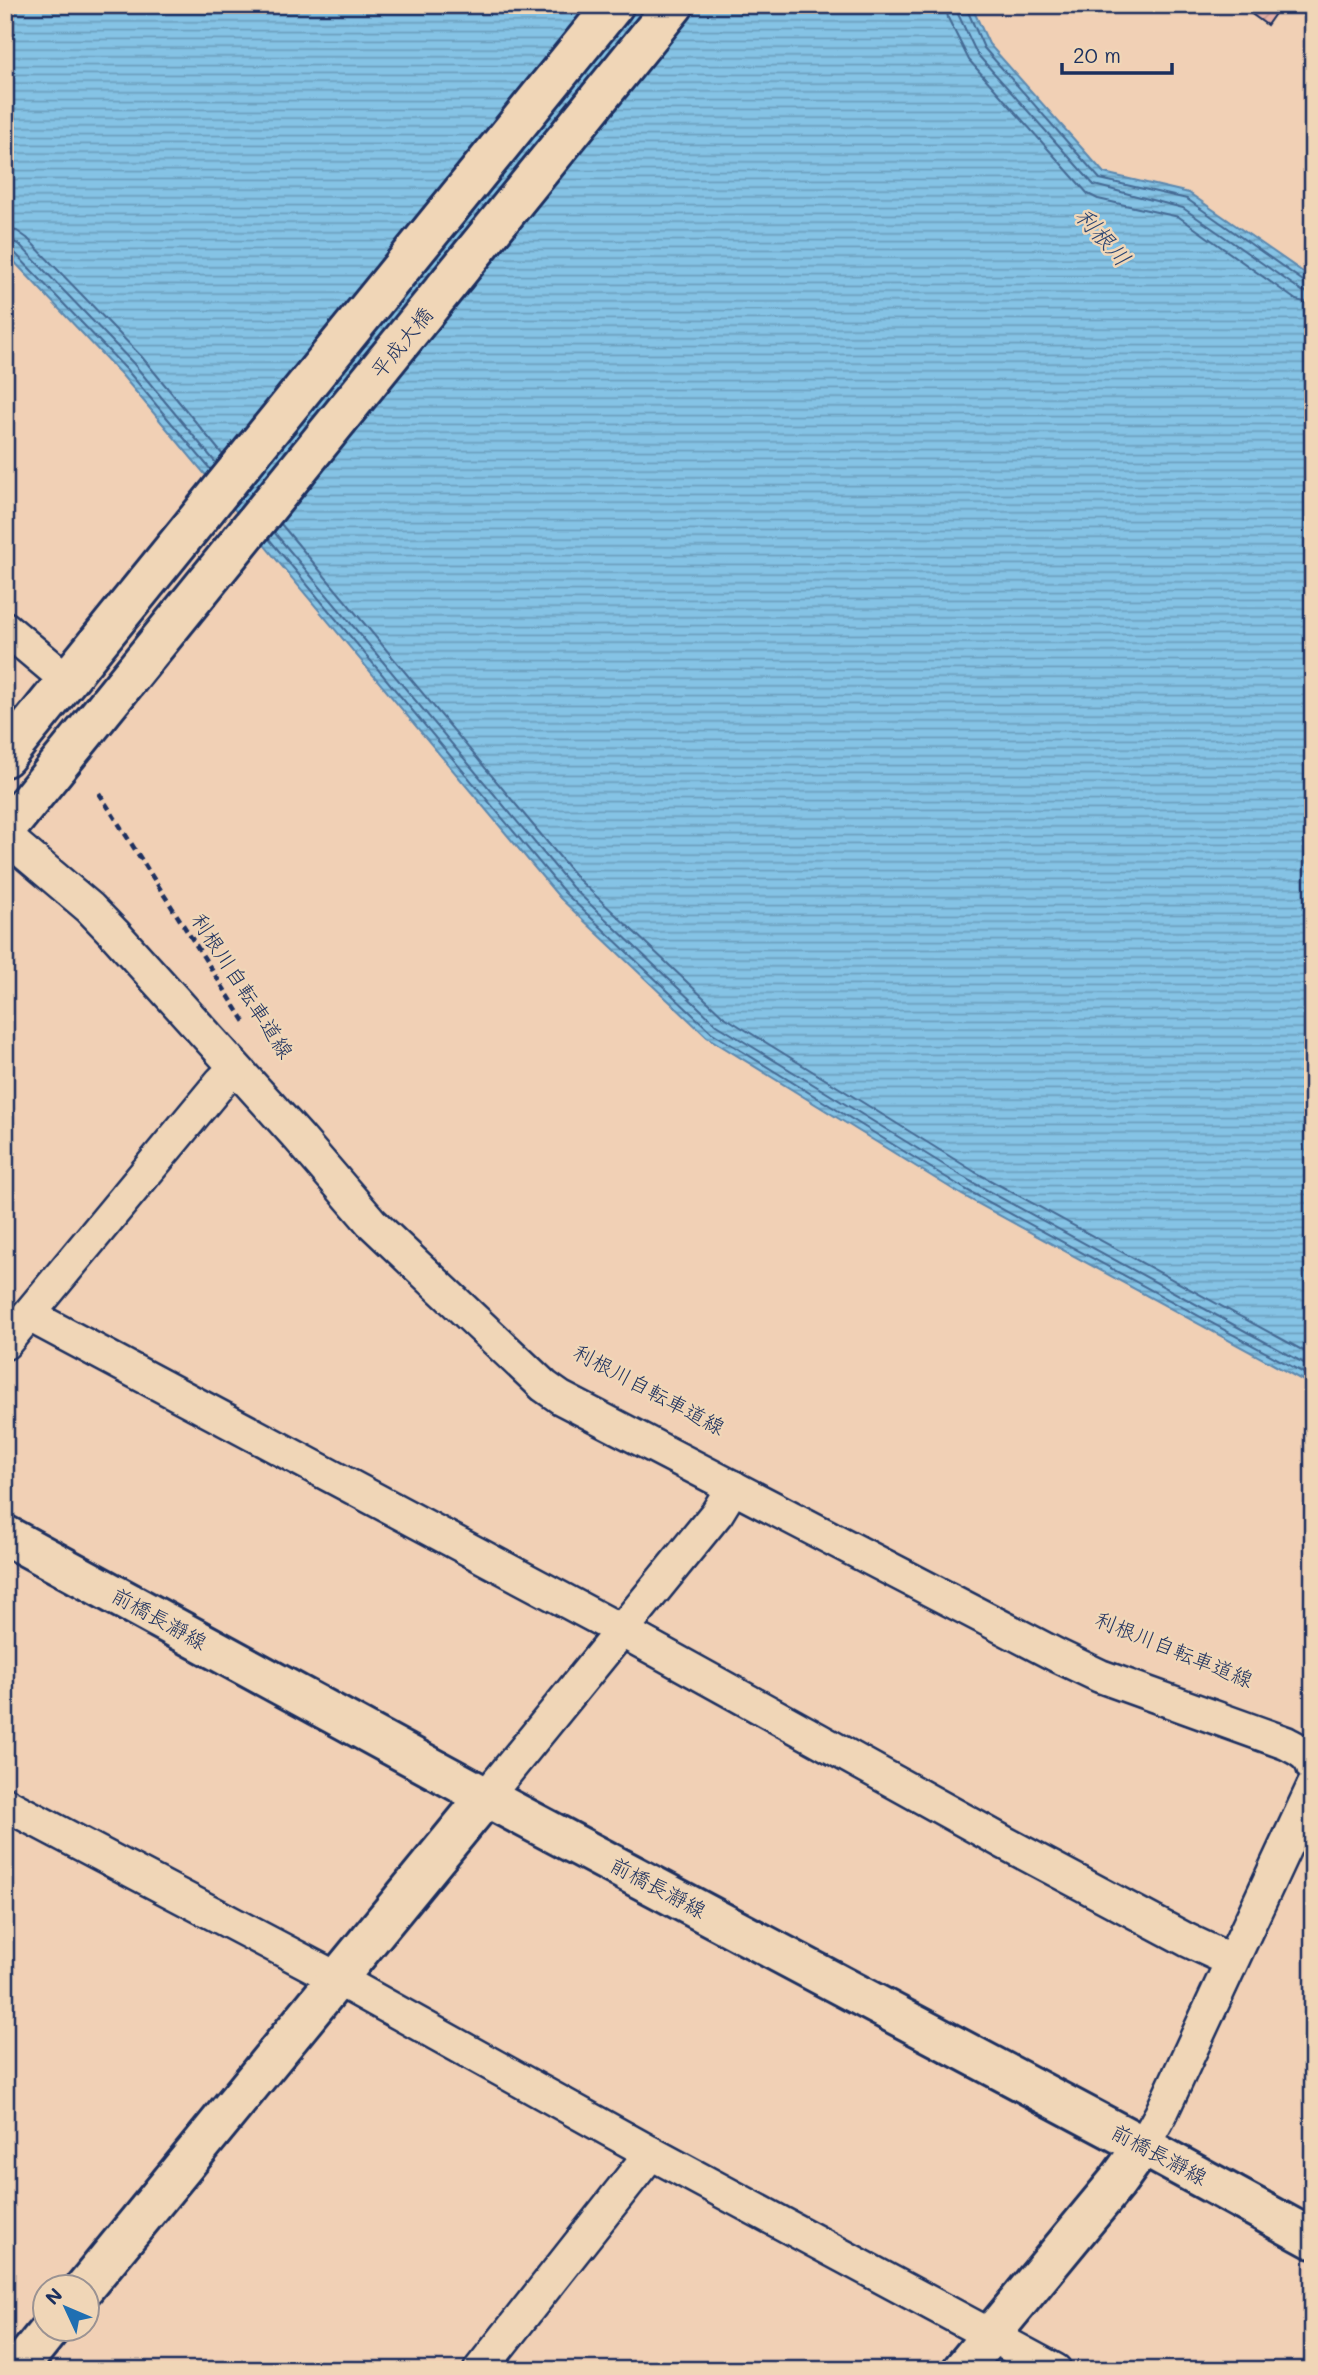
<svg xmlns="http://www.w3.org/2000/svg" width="1318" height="2375" viewBox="0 0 1318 2375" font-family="Mali,'Klee One',sans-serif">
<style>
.water{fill:url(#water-rules);stroke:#5b88af;stroke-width:2}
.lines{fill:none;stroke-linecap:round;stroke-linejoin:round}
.shore{stroke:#456a94;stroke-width:2}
.building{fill:url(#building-hatch);stroke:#1b2f5e;stroke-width:2}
.street-casing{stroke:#1b2f5e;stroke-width:37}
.secondary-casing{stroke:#1b2f5e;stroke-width:44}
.primary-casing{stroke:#1b2f5e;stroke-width:44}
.path{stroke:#1b2f5e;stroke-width:4.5;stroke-dasharray:7 5;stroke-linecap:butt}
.street{stroke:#f0d6b7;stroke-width:32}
.secondary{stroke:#f0d6b7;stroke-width:38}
.primary{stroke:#f0d6b7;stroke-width:38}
.labels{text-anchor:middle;stroke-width:5;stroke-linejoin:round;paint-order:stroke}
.street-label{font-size:21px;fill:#1b2f5e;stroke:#f0d6b7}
.water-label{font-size:23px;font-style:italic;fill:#2b4572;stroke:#f0d6b7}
</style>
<defs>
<pattern id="water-rules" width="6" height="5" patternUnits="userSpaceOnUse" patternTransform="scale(1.75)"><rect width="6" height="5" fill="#85c3e5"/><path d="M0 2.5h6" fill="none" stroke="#6c9fbd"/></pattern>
<pattern id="building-hatch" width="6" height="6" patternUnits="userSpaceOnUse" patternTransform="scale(1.75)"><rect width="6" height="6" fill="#e7b2a7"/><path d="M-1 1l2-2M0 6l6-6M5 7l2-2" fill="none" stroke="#c69992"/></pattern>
</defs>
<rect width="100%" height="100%" fill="#f1d0b5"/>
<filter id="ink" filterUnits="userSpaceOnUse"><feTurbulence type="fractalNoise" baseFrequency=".0143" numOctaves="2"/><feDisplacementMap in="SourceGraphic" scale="14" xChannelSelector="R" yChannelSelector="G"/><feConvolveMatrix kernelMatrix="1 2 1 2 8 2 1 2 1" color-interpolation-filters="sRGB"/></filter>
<g filter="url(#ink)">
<!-- water -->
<path class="water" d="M 5,5 L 971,5 L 989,44 L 1104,173 L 1189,193 L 1313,279 L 1313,1386 L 962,1195 L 707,1037 L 560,898 L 121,374 L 5,252 Z"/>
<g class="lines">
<!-- shore -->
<g class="shore">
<path d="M 946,5 L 948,18 L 969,60 L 1088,194 L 1098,199 L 1179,217 L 1296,300 L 1313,304"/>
<path d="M 956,5 L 958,14 L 977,54 L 1094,185 L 1183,208 L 1302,291 L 1313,293"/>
<path d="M 965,5 L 984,48 L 1100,179 L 1187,199 L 1306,283 L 1313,285"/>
<path d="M 5,229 L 17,231 L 27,238 L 141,356 L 223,455"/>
<path d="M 5,239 L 19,244 L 133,363 L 216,463"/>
<path d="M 5,248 L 13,251 L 126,369 L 211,470"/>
<path d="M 281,524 L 579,880 L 723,1016 L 975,1172 L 1313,1356"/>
<path d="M 274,532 L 572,887 L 717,1025 L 970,1181 L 1313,1368"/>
<path d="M 269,539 L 565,893 L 711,1032 L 965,1189 L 1313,1378"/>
</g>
</g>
<!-- building -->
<path class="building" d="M 1239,5 L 1281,5 L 1267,25 Z"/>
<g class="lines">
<!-- street casing -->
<g class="street-casing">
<g id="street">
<path d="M 5,628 L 68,681"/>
<path d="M 5,836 L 90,908 L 114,933 L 299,1138 L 371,1222 L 544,1386 L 561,1398 L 1056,1655 L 1100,1676 L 1286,1743 C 1297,1749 1310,1754 1313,1767"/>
<path d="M 32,1312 L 42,1322 L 622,1631 L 1005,1843 L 1187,1940 L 1230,1960"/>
<path d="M 5,1343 L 221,1082 L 235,1068"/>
<path d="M 486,1797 L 717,1513 L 733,1487"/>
<path d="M 5,1804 L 336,1978 L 651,2153 L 1055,2370"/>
<path d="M 1143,2146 L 1161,2114 L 1313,1787"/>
<path d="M 480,2370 L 651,2153"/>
</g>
</g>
<!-- secondary casing -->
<g class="secondary-casing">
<g id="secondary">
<path d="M 5,757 L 614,5"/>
<path d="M 5,831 L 674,5"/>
<path d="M 84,2288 L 486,1797"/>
<path d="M 17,2370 L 49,2330"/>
<path d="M 962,2370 L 1117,2182 L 1143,2146"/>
</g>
</g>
<!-- primary casing -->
<g class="primary-casing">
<path id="primary" d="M 5,1535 L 486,1797 L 1143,2146 L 1313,2239"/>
</g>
<!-- path -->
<path class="path" d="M 99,793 L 247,1025"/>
<!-- street -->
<use href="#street" class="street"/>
<!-- secondary -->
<use href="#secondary" class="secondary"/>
<!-- primary -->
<use href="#primary" class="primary"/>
</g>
</g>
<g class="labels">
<!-- street labels -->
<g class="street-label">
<text transform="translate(402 343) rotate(-51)" y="7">平成大橋</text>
<text transform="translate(242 986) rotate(57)" y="7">利根川自転車道線</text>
<text transform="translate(649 1390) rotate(28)" y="7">利根川自転車道線</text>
<text transform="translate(159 1619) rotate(29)" y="7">前橋長瀞線</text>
<text transform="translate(1174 1650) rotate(22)" y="7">利根川自転車道線</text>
<text transform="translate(658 1888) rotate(28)" y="7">前橋長瀞線</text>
<text transform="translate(1159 2155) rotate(28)" y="7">前橋長瀞線</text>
</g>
<!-- water labels -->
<g class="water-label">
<text transform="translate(1103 237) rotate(48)" y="8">利根川</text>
</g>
</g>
<!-- margin -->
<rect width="1318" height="2375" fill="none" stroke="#f0d6b7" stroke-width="28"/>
<rect x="14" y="14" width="1290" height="2347" fill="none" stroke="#1b2f5e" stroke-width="2.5" filter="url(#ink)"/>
<!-- north arrow -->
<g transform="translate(66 2308) rotate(314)"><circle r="33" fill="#f0d6b7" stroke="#9b9393" stroke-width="2"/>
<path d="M0-5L12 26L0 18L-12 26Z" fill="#1f6fb2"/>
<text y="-10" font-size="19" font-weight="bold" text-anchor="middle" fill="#1b2f5e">N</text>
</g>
<!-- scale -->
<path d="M1062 63v10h110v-10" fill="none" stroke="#1b2f5e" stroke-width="3.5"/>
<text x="1073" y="63" font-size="21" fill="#1b2f5e" stroke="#f0d6b7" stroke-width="5" paint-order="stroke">20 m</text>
</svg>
